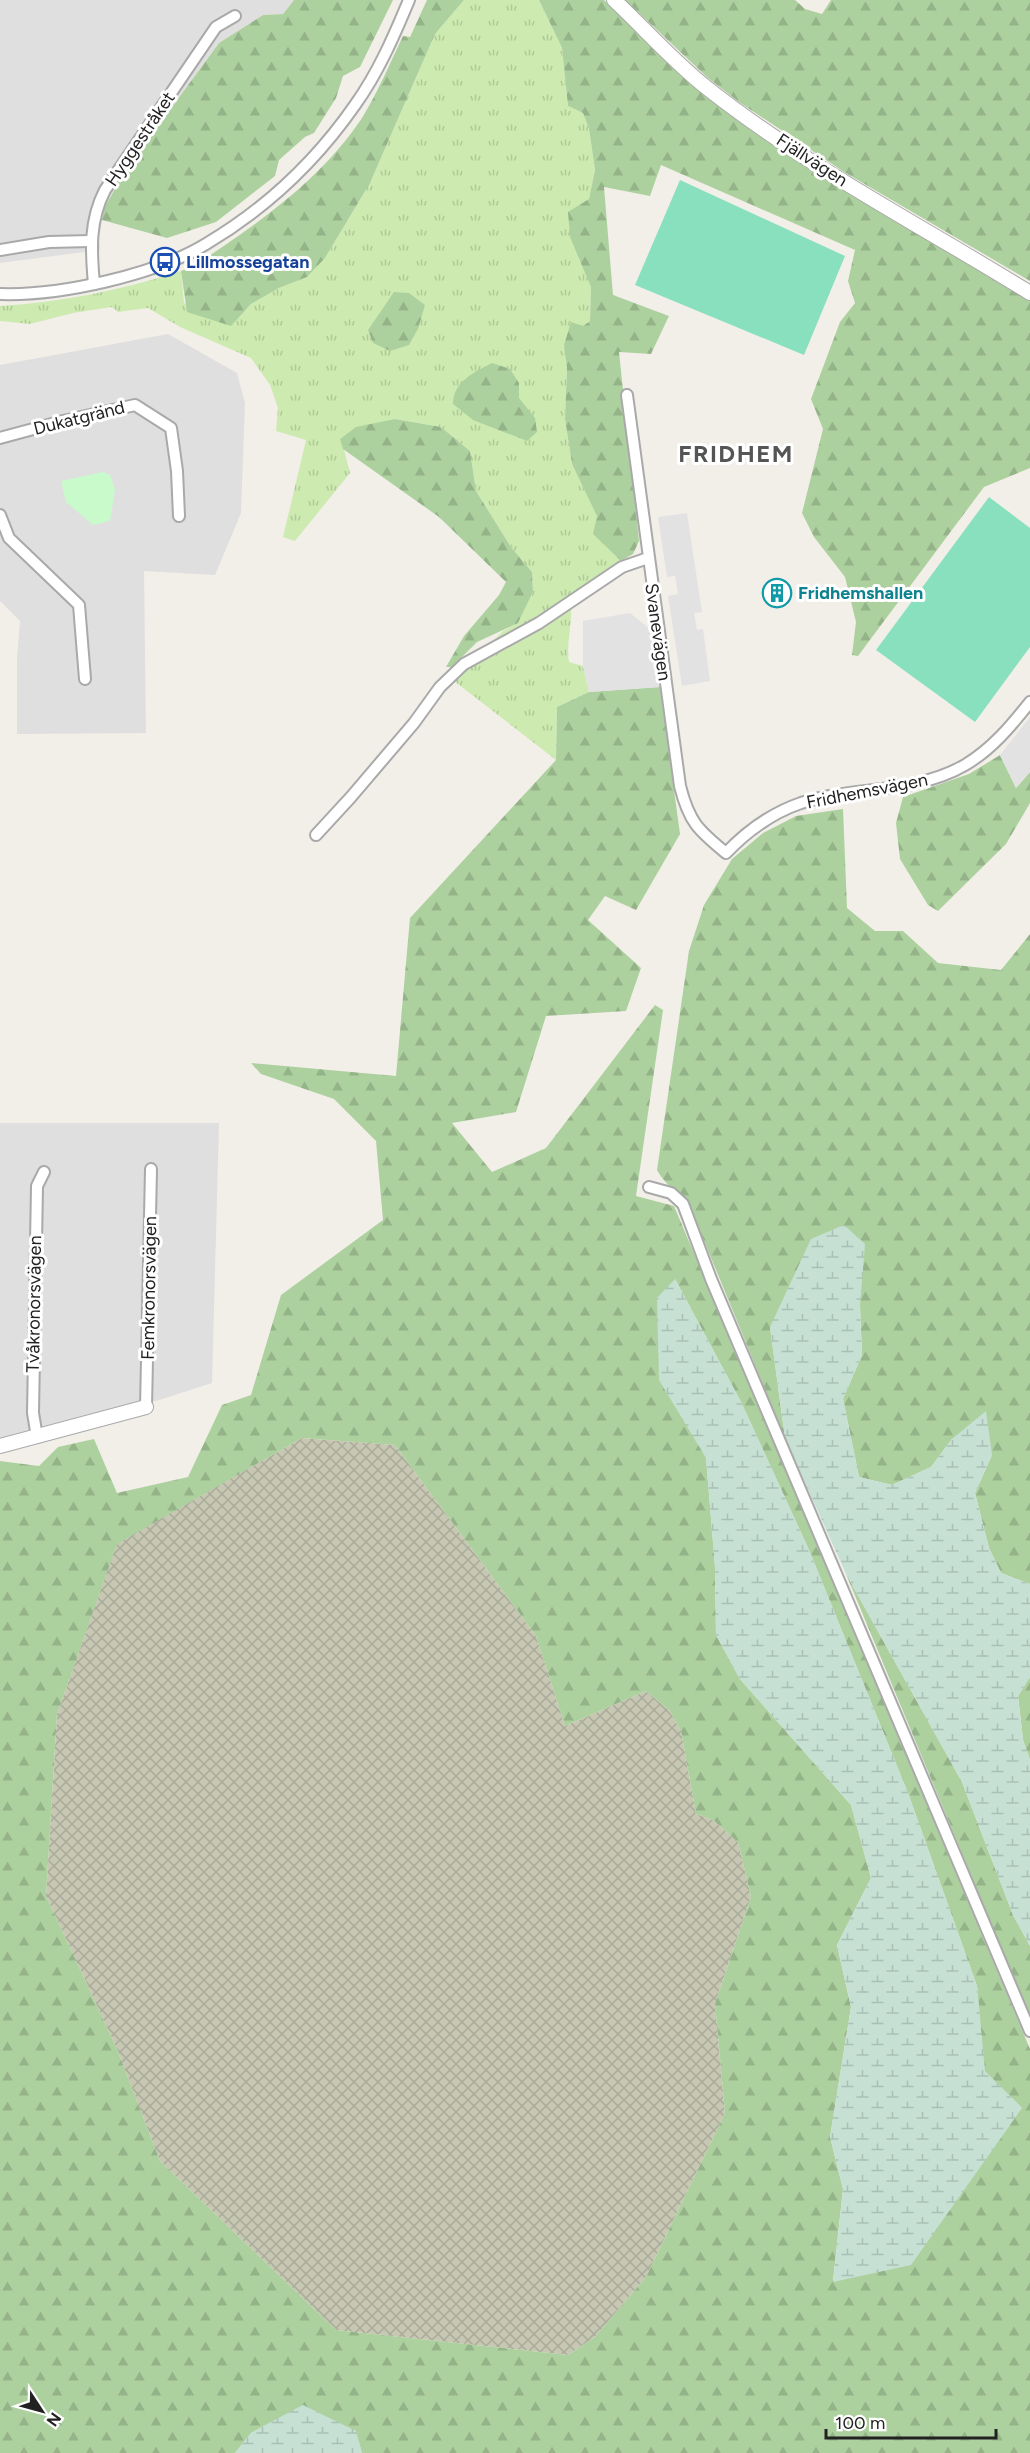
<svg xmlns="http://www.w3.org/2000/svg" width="1030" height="2453" viewBox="0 0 1030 2453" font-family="Figtree,sans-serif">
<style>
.residential{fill:#e0dfdf}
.construction{fill:url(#construction-cross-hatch)}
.grass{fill:url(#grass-tufts)}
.forest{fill:url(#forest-firs);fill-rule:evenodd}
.wetland{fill:url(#wetland-marsh)}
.park{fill:#c8facc}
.pitch{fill:#88e0be}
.parking{fill:#e2e2e2}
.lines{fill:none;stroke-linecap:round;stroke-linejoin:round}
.minor-casing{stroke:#a9a9a9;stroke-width:14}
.tertiary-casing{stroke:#a9a9a9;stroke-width:16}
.minor{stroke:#fff;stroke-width:10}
.tertiary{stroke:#fff;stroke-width:14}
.labels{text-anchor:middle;stroke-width:6;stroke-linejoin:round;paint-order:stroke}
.street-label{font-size:18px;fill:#222;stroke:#fff}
.transit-label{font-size:18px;font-weight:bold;fill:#164399;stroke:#fff;text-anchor:start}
.culture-label{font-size:18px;font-weight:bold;fill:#0d838f;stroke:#fff;text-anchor:start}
.district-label{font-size:24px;font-weight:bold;letter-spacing:1.5px;fill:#555;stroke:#fff}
</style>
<defs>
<pattern id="construction-cross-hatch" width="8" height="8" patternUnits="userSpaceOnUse" patternTransform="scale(1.5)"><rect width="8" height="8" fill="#c7c7b4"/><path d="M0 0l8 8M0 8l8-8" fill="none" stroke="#abab9a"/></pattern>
<pattern id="grass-tufts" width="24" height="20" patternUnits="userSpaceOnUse" patternTransform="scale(1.5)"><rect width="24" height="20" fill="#cdebb0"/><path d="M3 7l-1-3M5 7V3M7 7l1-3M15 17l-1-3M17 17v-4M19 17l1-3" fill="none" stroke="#b0c997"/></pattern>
<pattern id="forest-firs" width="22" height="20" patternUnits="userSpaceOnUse" patternTransform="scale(1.5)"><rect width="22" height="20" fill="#add19e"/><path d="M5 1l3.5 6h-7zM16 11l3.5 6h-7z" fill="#95b388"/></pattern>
<pattern id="wetland-marsh" width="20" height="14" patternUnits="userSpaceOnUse" patternTransform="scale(1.5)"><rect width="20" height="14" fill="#c6e0d4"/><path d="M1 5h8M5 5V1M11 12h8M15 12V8" fill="none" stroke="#aac0b6"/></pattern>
</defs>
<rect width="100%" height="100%" fill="#f2efe9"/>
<!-- residential -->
<g class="residential">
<path d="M 0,0 L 294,0 L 283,14 L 263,15 L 219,43 L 128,167 L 104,208 L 99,236 L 100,250 L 0,263 Z"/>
<path d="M 168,334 L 237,373 L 245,403 L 241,513 L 215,575 L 144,571 L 146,733 L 17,734 L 17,659 L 20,621 L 0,601 L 0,365 Z"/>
<path d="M 0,1123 L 219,1123 L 212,1383 L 156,1401 L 137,1402 L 0,1439 Z"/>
</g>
<!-- construction -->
<path class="construction" d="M 302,1438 L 395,1445 L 536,1636 L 565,1726 L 646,1691 L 669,1710 L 681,1731 L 696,1814 L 713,1820 L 738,1842 L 751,1897 L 715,2004 L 725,2113 L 646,2277 L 595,2337 L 568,2355 L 336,2330 L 160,2161 L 117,2049 L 46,1896 L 57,1714 L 117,1543 Z"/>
<!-- grass -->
<path class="grass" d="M 464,0 L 539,0 L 562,48 L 568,106 L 583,113 L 589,129 L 595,170 L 589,199 L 585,269 L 591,287 L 590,321 L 583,326 L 567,367 L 565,419 L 572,464 L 598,516 L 594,534 L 628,568 L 571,608 C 572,626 566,644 569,662 L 583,666 L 589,692 L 557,707 L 556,760 L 454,681 L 503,631 L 518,623 L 533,592 L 532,572 L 511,547 L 476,491 L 470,451 L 441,427 L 395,419 L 341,438 L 350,473 L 295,541 L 283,537 L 306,440 L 276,431 L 278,408 L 270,385 L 251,358 L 180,327 L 148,308 L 118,312 L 112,307 L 73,313 L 30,324 L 0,321 L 0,306 C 62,302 122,290 181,271 L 184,303 L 231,325 L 251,304 L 279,288 L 307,277 L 325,258 L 370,183 L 435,34 Z"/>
<!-- forest -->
<g class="forest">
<path d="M 294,0 L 393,0 L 360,67 L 343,76 L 336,98 L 314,133 L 305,137 L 279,160 L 275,176 L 216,222 L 167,238 L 102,220 L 104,208 L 128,167 L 219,43 L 263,15 L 283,14 Z"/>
<path d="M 427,0 L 464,0 L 435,34 L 370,183 L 325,258 L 307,277 L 279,288 L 251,304 L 231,326 L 187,312 L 181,271 C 199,264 213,253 228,243 C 278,209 328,169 362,118 C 378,92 390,63 403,36 L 410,37 Z"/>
<path d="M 539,0 L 604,0 C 644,38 683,81 728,113 C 823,183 929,239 1030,299 L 1030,468 L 984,487 L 858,656 L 852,655 L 856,622 L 845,577 L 814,537 L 802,513 L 823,429 L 811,399 L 840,322 L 855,303 L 848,281 L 855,250 L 661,165 L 650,196 L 604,187 L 613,295 L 669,316 L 651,354 L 619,352 L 639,541 L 633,554 L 621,561 L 593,534 L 597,516 L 572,464 L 565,419 L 567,367 L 564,345 L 571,322 L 583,326 L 590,321 L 591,287 L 570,237 L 568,212 L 589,199 L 595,170 L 589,129 L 583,113 L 568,106 L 562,48 Z"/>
<path d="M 625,0 L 795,0 L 805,9 L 822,14 L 831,0 L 1030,0 L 1030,281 L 844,172 L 739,102 L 708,78 Z"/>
<path d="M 394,292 L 409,293 L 425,305 L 418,329 L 409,345 L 390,351 L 373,343 L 368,330 Z"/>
<path d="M 492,363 L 510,369 L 519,383 L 519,398 L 535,418 L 537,432 L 527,441 L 473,420 L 453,404 C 453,382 474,372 492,363 Z"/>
<path d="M 395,419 L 441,427 L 470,451 L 476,491 L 511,547 L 532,572 L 533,592 L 518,623 L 477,642 L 452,667 L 446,667 L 464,636 L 499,595 L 506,582 L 439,517 L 343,449 L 340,439 L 356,427 Z"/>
<path d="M 660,687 L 680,834 L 636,910 L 605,896 L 588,920 L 641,968 L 626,1011 L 546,1016 L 516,1112 L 452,1123 L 492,1172 L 546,1148 L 655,1005 L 663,1010 L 636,1196 L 674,1206 L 1030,2049 L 1030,2453 L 362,2453 L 355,2430 L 252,2432 L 235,2453 L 0,2453 L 0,1461 L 39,1466 L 58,1447 L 94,1439 L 117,1493 L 188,1477 L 222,1405 L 251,1395 L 281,1295 L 383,1220 L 376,1141 L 334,1099 L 261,1074 L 251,1063 L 396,1076 L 410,918 L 556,760 L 557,707 L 589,692 ZM 675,1279 L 741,1402 L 809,1550 L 908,1793 L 977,1986 L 984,2071 L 1022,2108 L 833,2281 L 843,2189 L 830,2137 L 851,2007 L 837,1945 L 871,1878 L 851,1805 L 740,1679 L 716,1635 L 715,1567 L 706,1457 ZM 302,1438 L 395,1445 L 536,1636 L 565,1726 L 646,1691 L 669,1710 L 681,1731 L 696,1814 L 713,1820 L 738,1842 L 751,1897 L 715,2004 L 725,2113 L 646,2277 L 595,2337 L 568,2355 L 336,2330 L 160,2161 L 117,2049 L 46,1896 L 57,1714 L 117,1544 Z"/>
<path d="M 1000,755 L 1016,788 L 1030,772 L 1030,803 L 1006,844 L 938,911 L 928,905 L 900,859 L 896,823 L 903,797 L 969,774 Z"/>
<path d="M 843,809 L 847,908 L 875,931 L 903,931 L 938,963 L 1001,970 L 1030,934 L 1030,1584 L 1001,1573 L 989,1548 L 975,1493 L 992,1455 L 952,1439 L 931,1467 L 892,1485 L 859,1477 L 843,1399 L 862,1355 L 860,1306 L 770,1327 L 785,1438 L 691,1209 C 681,1193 665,1186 657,1170 L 689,951 L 704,905 L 732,859 L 763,833 L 796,816 Z"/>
<path d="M 846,1574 L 962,1782 L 1013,1915 L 1030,1946 L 1030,2017 Z"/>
<path d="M 1030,1677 L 1030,1760 L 1023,1740 L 1018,1696 Z"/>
</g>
<!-- wetland -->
<g class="wetland">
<path d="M 844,1225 L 865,1244 L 860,1306 L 862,1355 L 843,1399 L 859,1477 L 892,1485 L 931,1467 L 952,1439 L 986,1411 L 992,1455 L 975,1493 L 989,1548 L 1001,1573 L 1030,1584 L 1030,1677 L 1018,1696 L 1023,1740 L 1030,1760 L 1030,1946 L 1013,1915 L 962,1782 L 846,1574 L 785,1438 L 770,1327 L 811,1239 Z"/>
<path d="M 675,1279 L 741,1402 L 809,1550 L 908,1793 L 977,1986 L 985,2071 L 1022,2108 L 911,2265 L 833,2282 L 843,2189 L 830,2137 L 851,2007 L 837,1945 L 871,1878 L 851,1805 L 740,1679 L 716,1635 L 715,1567 L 706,1458 L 659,1380 L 657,1298 Z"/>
<path d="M 303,2405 L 356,2431 L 362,2453 L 235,2453 L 252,2432 Z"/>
</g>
<!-- park -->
<path class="park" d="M 103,472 L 110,475 L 115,489 L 110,521 L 93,525 L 66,502 L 61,481 Z"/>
<!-- pitch -->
<g class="pitch">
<path d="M 680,180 L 845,256 L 804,355 L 635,285 Z"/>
<path d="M 989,497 L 1030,528 L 1030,647 L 975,722 L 876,650 Z"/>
</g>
<!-- parking -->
<g class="parking">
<path d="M 687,513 L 702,612 L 694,613 L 697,630 L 703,629 L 710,681 L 682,686 L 668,596 L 678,594 L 675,576 L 667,577 L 658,517 Z"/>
<path d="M 630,613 L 652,631 L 660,687 L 589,692 L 583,666 L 583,621 Z"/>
<path d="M 1030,717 L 1030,772 L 1016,788 L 1000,755 Z"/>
</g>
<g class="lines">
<!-- minor casing -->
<g class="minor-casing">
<g id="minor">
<path d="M 0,250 L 49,242 L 91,241"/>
<path d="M 94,284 C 91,251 89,221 105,190 L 216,27 L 235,16"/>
<path d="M 0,294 C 60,296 155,275 206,244 C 265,209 316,161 355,105 C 378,73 394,36 409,0"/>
<path d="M 627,395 L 680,786 C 689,822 698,830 726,853 C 747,831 772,813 801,803 C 855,786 915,794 965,765 C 992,749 1011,726 1030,702"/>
<path d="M 0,438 L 63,421 L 135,405 L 171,428 L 177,471 L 179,516"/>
<path d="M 0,515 L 9,538 L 79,605 L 85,679"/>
<path d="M 316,835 L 351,797 L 414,723 L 440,687 L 464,664 L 539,623 L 622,567 L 648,558"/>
<path d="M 649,1187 L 671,1193 L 683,1204 L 711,1279 L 1030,2031"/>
<path d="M 146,1407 L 151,1169"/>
<path d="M 37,1437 L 33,1413 L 37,1186 L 44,1172"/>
</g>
</g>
<!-- tertiary casing -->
<g class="tertiary-casing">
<g id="tertiary">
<path d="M 614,0 C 645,29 674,62 707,88 C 807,167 922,226 1030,293"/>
<path d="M 0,1446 L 146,1407"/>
</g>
</g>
<!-- minor -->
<use href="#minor" class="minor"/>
<!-- tertiary -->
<use href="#tertiary" class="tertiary"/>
</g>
<!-- icons -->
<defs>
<g id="bus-ring" transform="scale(1.5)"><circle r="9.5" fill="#fff" stroke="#1a4fb4" stroke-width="1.5"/><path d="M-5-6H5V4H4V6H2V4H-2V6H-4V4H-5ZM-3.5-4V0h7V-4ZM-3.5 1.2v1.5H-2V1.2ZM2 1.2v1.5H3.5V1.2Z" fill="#1a4fb4"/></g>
<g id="building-ring" transform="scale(1.5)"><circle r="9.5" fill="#fff" stroke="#0f9aa8" stroke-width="1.5"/><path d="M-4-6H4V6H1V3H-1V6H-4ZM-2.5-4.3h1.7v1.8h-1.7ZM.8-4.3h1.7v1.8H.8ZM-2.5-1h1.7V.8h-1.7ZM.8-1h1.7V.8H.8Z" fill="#0f9aa8"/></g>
</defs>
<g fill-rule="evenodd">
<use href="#bus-ring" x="165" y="262"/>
<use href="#building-ring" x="777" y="593"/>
</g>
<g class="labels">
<!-- street labels -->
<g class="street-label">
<text transform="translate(140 139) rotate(-56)" y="6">Hyggestråket</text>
<text transform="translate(812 160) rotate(33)" y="6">Fjällvägen</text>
<text transform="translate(79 418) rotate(-14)" y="6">Dukatgränd</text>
<text transform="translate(658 632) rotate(82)" y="6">Svanevägen</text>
<text transform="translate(867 791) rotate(-11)" y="6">Fridhemsvägen</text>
<text transform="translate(149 1288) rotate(-89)" y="6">Femkronorsvägen</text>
<text transform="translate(34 1304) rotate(-89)" y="6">Tvåkronorsvägen</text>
</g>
<!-- transit labels -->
<g class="transit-label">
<text x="186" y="268">Lillmossegatan</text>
</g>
<!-- culture labels -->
<g class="culture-label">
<text x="798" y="599">Fridhemshallen</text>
</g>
<!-- district labels -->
<g class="district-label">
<text x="736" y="462">FRIDHEM</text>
</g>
</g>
<!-- north arrow -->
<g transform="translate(42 2411) rotate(126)" stroke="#ffffff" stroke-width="4.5" paint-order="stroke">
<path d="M0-4.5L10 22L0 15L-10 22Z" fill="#222222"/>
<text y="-9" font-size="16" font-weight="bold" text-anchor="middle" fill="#222222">N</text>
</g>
<!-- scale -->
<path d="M826 2429v9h170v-9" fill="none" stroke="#222222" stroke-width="3"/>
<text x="835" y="2429" font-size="18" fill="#222222" stroke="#ffffff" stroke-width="4.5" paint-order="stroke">100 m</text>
</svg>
